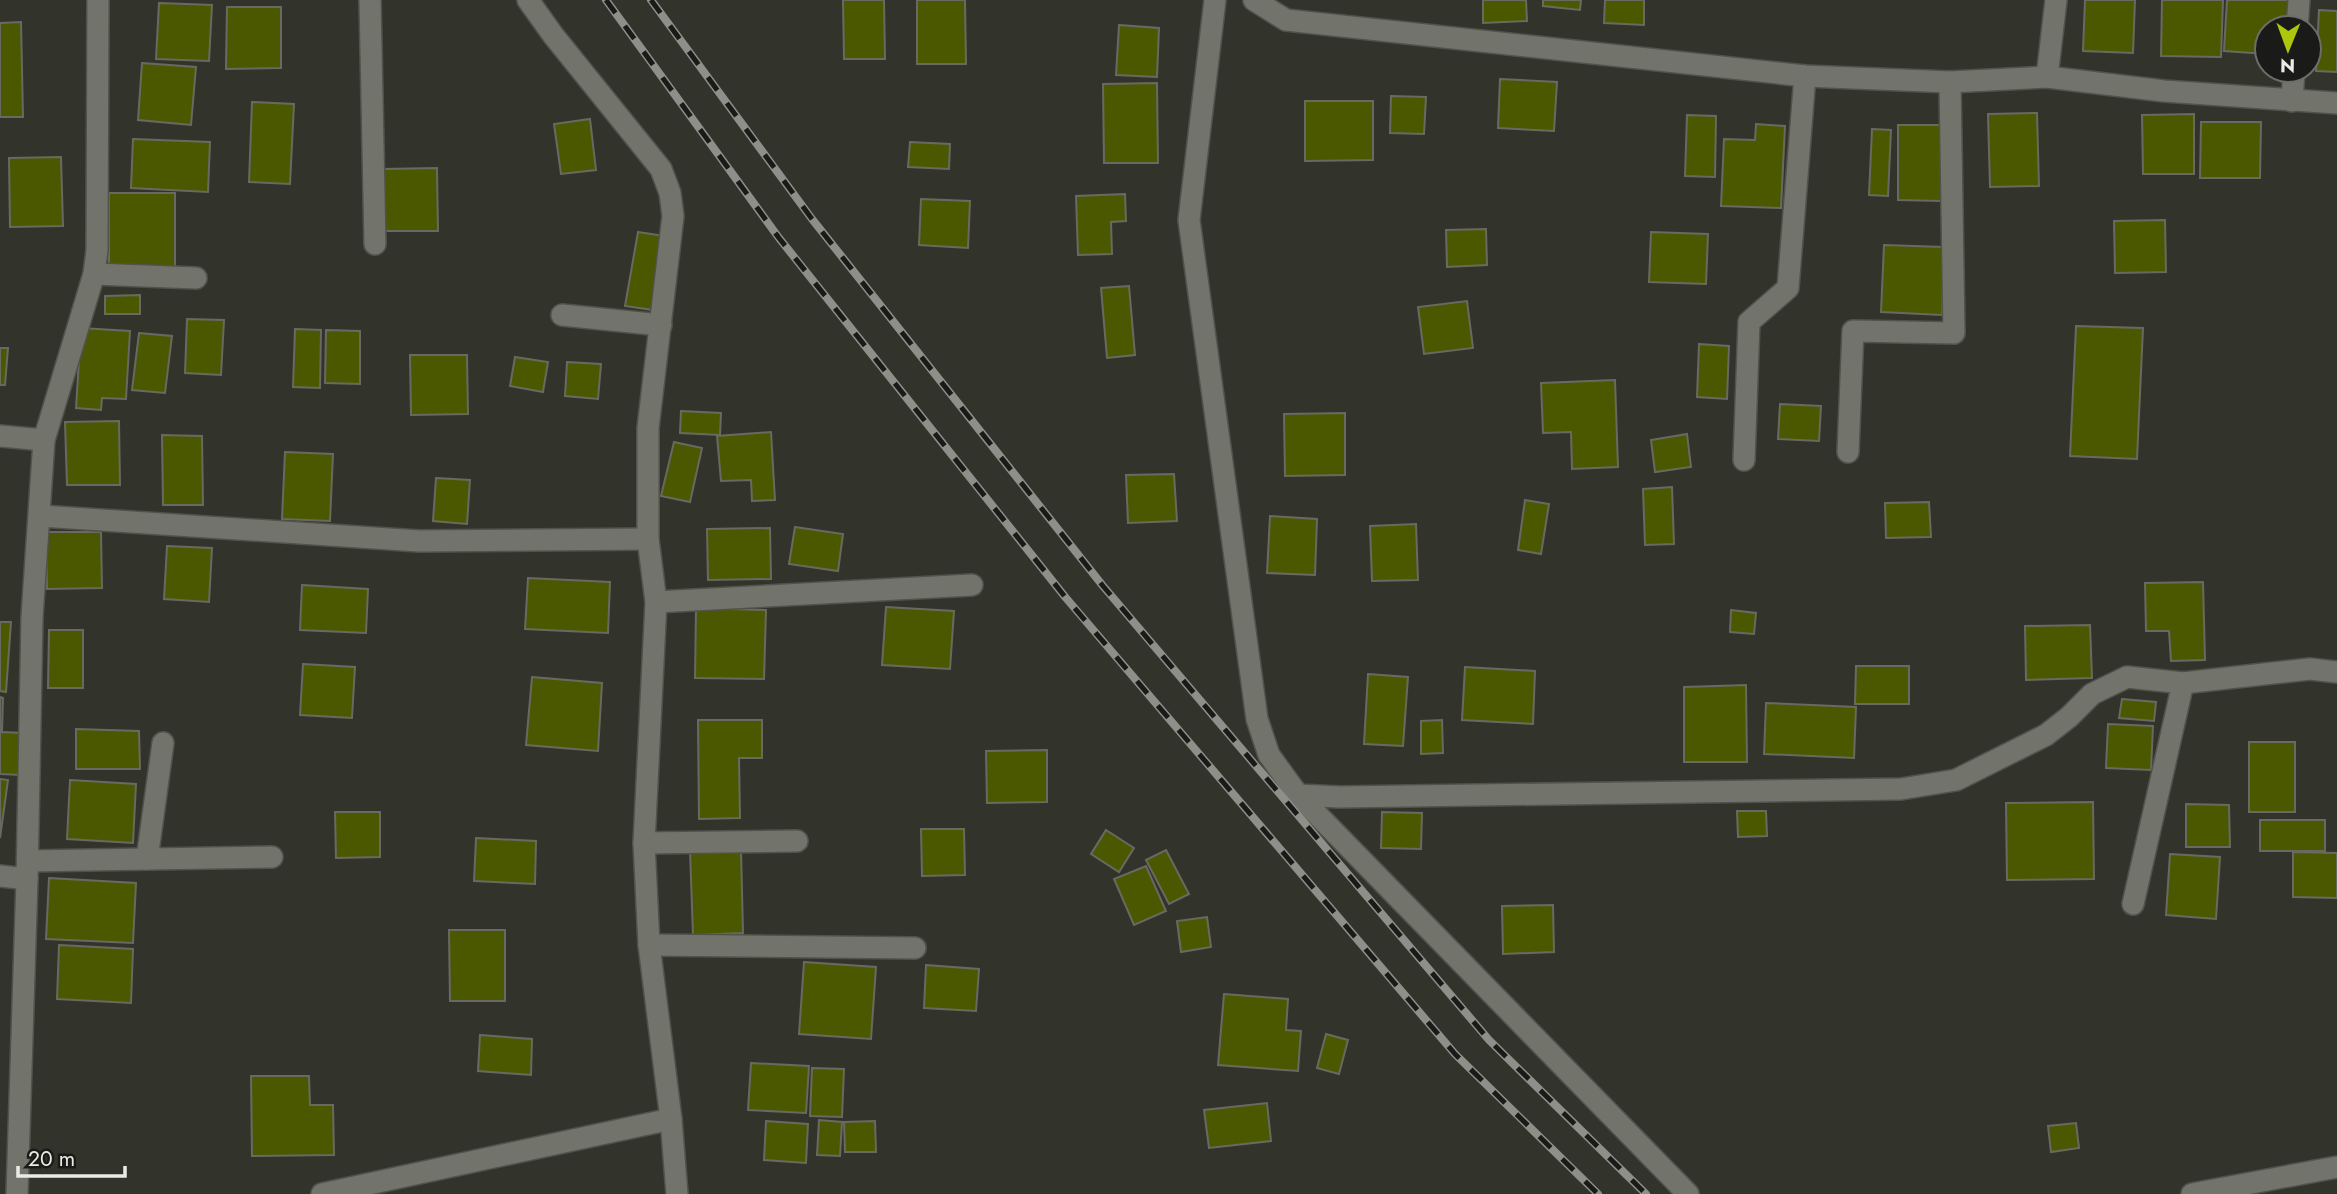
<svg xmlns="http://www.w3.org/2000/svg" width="2337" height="1194" viewBox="0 0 2337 1194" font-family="Jost,sans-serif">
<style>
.building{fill:#4c5800;stroke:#686a62;stroke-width:2}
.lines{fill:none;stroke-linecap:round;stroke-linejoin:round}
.minor-casing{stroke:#50524b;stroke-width:24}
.minor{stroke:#72746c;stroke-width:21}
.rail-casing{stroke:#8e8f89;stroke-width:8}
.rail{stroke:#1a1b18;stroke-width:5;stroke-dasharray:16;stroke-linecap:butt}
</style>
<rect width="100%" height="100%" fill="#32342c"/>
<!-- building -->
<g class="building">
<path d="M 843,0 L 884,0 L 885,59 L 844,59 Z"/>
<path d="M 917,0 L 965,0 L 966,64 L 917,64 Z"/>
<path d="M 1483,0 L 1526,0 L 1527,21 L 1483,23 Z"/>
<path d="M 1543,0 L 1581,0 L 1580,10 L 1543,6 Z"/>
<path d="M 1605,0 L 1644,0 L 1644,25 L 1604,23 Z"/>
<path d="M 2085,0 L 2135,0 L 2133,53 L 2083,51 Z"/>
<path d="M 2162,0 L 2223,0 L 2221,57 L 2161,56 Z"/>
<path d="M 2227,0 L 2297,0 L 2295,28 L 2267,28 L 2267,54 L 2224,51 Z"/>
<path d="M 159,3 L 212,5 L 209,61 L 156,59 Z"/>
<path d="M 227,7 L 281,7 L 281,68 L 226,69 Z"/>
<path d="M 2319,10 L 2337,11 L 2337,72 L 2316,71 Z"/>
<path d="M 21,22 L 23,117 L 0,117 L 0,23 Z"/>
<path d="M 1119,25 L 1159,28 L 1157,77 L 1116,75 Z"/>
<path d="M 142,63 L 196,67 L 191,125 L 138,120 Z"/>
<path d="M 1500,79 L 1557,82 L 1554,131 L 1498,128 Z"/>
<path d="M 1157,83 L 1158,163 L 1104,163 L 1103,84 Z"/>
<path d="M 1391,96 L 1426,97 L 1424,134 L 1390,133 Z"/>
<path d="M 1305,101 L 1373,101 L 1373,160 L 1305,161 Z"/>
<path d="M 252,102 L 294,104 L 290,184 L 249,182 Z"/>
<path d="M 2037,113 L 2039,186 L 1990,187 L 1988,114 Z"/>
<path d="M 2194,114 L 2194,174 L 2143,174 L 2142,115 Z"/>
<path d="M 1687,115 L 1716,116 L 1715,177 L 1685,176 Z"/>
<path d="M 590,119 L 596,170 L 561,174 L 554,124 Z"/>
<path d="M 2201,122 L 2261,122 L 2260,178 L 2200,178 Z"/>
<path d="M 1756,124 L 1785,126 L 1781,208 L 1721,206 L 1724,139 L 1755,140 Z"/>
<path d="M 1898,125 L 1942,125 L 1942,201 L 1898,200 Z"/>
<path d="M 1872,129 L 1891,130 L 1888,196 L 1869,195 Z"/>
<path d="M 133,139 L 210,142 L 208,192 L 131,188 Z"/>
<path d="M 910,142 L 950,144 L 949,169 L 908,167 Z"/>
<path d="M 61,157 L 63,226 L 10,227 L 9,158 Z"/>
<path d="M 437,168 L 438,231 L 384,231 L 383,169 Z"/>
<rect x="109" y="193" width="66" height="74"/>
<path d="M 1125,194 L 1126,221 L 1111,222 L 1112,254 L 1078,255 L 1076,196 Z"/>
<path d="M 921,199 L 970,201 L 968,248 L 919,245 Z"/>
<path d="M 2165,220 L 2166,272 L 2115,273 L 2114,221 Z"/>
<path d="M 1486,229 L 1487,265 L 1447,267 L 1446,230 Z"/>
<path d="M 638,232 L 665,236 L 653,310 L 625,306 Z"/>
<path d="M 1651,232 L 1708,234 L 1706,284 L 1649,282 Z"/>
<path d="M 1884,245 L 1944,247 L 1942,315 L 1881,312 Z"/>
<path d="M 1129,286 L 1135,355 L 1107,358 L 1101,288 Z"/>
<path d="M 140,295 L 140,314 L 105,314 L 105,296 Z"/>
<path d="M 1467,301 L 1473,348 L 1424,354 L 1418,307 Z"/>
<path d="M 187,319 L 224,320 L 221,375 L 185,373 Z"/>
<path d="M 2076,326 L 2143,328 L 2137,459 L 2070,456 Z"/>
<path d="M 81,328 L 130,331 L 126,399 L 102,398 L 101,410 L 76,408 Z"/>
<path d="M 295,329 L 321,330 L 320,388 L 293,387 Z"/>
<path d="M 326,330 L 360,331 L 360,384 L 325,383 Z"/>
<path d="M 139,333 L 172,336 L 165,393 L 132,390 Z"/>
<path d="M 1699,344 L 1729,346 L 1727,399 L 1697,397 Z"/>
<path d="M 0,348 L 8,348 L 5,385 L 0,385 Z"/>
<path d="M 410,355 L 467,355 L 468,414 L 411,415 Z"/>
<path d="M 515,357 L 548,362 L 543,392 L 510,386 Z"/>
<path d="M 567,362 L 601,364 L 598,399 L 565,396 Z"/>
<path d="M 1615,380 L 1618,467 L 1572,469 L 1571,432 L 1543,433 L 1541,383 Z"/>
<path d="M 1780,404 L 1821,406 L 1819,441 L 1778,439 Z"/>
<path d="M 681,411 L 721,413 L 720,435 L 680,433 Z"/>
<path d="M 1345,413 L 1345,475 L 1285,476 L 1284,414 Z"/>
<path d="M 119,421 L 120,485 L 67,485 L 65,422 Z"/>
<path d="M 771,432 L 775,500 L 752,501 L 751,480 L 721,481 L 717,436 Z"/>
<path d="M 1687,434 L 1691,467 L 1655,472 L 1651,440 Z"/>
<path d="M 162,435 L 202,436 L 203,505 L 163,505 Z"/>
<path d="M 674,442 L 702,448 L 690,502 L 661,496 Z"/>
<path d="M 285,452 L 333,454 L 330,521 L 282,519 Z"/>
<path d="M 1174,474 L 1177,521 L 1128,523 L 1126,475 Z"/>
<path d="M 436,478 L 470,480 L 467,524 L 433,521 Z"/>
<path d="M 1672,487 L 1674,544 L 1645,545 L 1643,489 Z"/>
<path d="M 1525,500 L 1549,504 L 1541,554 L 1518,550 Z"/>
<path d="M 1929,502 L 1931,537 L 1886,538 L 1885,503 Z"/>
<path d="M 1270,516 L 1317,519 L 1315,575 L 1267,573 Z"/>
<path d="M 1416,524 L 1418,580 L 1372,581 L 1370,526 Z"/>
<path d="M 795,527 L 843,534 L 838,571 L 789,564 Z"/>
<path d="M 770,528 L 771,579 L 708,580 L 707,529 Z"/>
<path d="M 46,532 L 101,532 L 102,588 L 47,589 Z"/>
<path d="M 167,546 L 212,548 L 209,602 L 164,599 Z"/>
<path d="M 528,578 L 610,582 L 608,633 L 525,629 Z"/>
<path d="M 2203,582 L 2205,660 L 2171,661 L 2169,631 L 2146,631 L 2145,583 Z"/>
<path d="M 302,585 L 368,589 L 366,633 L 300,630 Z"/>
<path d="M 886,607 L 954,611 L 950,669 L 882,665 Z"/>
<path d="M 696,608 L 766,610 L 764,679 L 695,678 Z"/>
<path d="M 1731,610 L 1756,613 L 1754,634 L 1730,632 Z"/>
<path d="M 0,622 L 11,622 L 6,692 L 0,691 Z"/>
<path d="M 2090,625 L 2092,678 L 2026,680 L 2025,626 Z"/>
<path d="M 49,630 L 83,630 L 83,688 L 48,688 Z"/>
<path d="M 303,664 L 355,667 L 352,718 L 300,715 Z"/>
<path d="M 1856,666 L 1909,666 L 1909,704 L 1855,704 Z"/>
<path d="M 1465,667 L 1535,671 L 1533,724 L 1462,720 Z"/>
<path d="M 1368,674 L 1408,677 L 1403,746 L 1364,744 Z"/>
<path d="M 532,677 L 602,683 L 598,751 L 526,745 Z"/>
<path d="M 1746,685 L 1747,762 L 1684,762 L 1684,687 Z"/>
<path d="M 0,697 L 3,698 L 2,732 L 23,733 L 21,775 L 0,774 Z"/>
<path d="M 2122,699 L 2156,702 L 2154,721 L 2119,718 Z"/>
<path d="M 1766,703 L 1856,707 L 1854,758 L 1764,754 Z"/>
<path d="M 698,720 L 762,720 L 762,758 L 739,758 L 740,818 L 699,819 Z"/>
<path d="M 1442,720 L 1443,753 L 1421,754 L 1421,721 Z"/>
<path d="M 2108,724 L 2153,726 L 2151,770 L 2106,768 Z"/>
<path d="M 76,729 L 139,731 L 140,769 L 76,769 Z"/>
<rect x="2249" y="742" width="46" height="70"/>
<path d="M 1047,750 L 1047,802 L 987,803 L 986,751 Z"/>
<path d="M 0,779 L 8,780 L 0,838 Z"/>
<path d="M 70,780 L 136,784 L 133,843 L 67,839 Z"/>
<path d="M 2093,802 L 2094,879 L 2007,880 L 2006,803 Z"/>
<path d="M 2186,804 L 2229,805 L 2230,847 L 2186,847 Z"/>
<path d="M 1737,811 L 1766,811 L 1767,836 L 1738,837 Z"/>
<path d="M 335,812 L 380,812 L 380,857 L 336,858 Z"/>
<path d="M 1382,812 L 1422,813 L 1421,849 L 1381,848 Z"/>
<rect x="2260" y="820" width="65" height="31"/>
<path d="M 921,829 L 964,829 L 965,875 L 922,876 Z"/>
<path d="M 1106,830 L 1134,848 L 1119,872 L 1091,854 Z"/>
<path d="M 476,838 L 536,841 L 535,884 L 474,881 Z"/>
<path d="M 741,849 L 743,933 L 693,935 L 690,851 Z"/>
<path d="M 1166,850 L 1189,894 L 1169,904 L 1146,860 Z"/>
<path d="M 2293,852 L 2337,853 L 2337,898 L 2293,897 Z"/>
<path d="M 2170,854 L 2220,857 L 2216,919 L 2166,915 Z"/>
<path d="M 1146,866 L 1166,911 L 1134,925 L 1114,879 Z"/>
<path d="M 49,878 L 136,883 L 133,943 L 46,939 Z"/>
<path d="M 1553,905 L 1554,952 L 1503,954 L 1502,906 Z"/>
<path d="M 1207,917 L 1211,947 L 1181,952 L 1177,921 Z"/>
<path d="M 449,930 L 505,930 L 505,1001 L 450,1001 Z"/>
<path d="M 59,945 L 133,949 L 131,1003 L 57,999 Z"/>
<path d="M 804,962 L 876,967 L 871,1039 L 799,1034 Z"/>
<path d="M 926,965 L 979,969 L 976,1011 L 924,1008 Z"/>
<path d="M 1224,994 L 1288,999 L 1286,1030 L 1301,1031 L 1298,1071 L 1218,1065 Z"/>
<path d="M 1326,1034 L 1348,1040 L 1339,1074 L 1317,1068 Z"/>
<path d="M 480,1035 L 532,1039 L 531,1075 L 478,1071 Z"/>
<path d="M 751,1063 L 809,1066 L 806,1113 L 748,1110 Z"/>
<path d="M 812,1068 L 844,1069 L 842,1117 L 810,1116 Z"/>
<path d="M 251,1076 L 309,1076 L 310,1105 L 333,1105 L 334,1155 L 252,1156 Z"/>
<path d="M 1267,1103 L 1271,1141 L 1209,1148 L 1204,1110 Z"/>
<path d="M 819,1120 L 842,1122 L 840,1156 L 817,1155 Z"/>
<path d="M 766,1121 L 808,1124 L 806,1163 L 764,1160 Z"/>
<path d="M 875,1121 L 876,1152 L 845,1152 L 844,1122 Z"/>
<path d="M 2076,1123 L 2079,1148 L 2051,1152 L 2048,1126 Z"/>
</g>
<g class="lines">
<!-- minor casing -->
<g class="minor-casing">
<g id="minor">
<path d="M 370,0 L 375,244"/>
<path d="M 528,0 L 553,35 L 661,169 L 670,193 L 673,216 L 648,428 L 648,539 L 656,602 L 644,843 L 649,945 L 671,1119 L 677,1194"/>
<path d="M 1215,0 L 1189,220 L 1257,719 L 1269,755 L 1298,795 L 1340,797 L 1901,789 L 1956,780 L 2046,735 L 2069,717 L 2092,694 L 2127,677 L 2183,683 L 2310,669 L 2337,672"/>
<path d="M 1254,0 L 1286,20 L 1805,76 L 1950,82 L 2047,77 L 2164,91 L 2337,103"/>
<path d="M 2297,28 L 2299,0"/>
<path d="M 2047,77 L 2056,0"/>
<path d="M 2292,101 L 2294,70"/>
<path d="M 94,274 L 196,278"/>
<path d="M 562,315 L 661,325"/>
<path d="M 0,436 L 44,440"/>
<path d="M 1848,452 L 1853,331 L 1954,333 L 1950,82"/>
<path d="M 1744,460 L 1749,322 L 1788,288 L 1805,76"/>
<path d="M 41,516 L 419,541 L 648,539"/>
<path d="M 656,602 L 972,585"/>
<path d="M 1298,795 L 1688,1194"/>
<path d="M 644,843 L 797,841"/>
<path d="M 147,859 L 163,743"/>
<path d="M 28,861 L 272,857"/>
<path d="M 0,876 L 27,879"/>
<path d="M 2133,904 L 2183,683"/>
<path d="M 649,945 L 915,948"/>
<path d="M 17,1194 L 27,879 L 32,617 L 44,440 L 94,274 L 97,250 L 98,0"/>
<path d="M 322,1194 L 671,1119"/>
<path d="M 2192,1194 L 2337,1167"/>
</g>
</g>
<!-- minor -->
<use href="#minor" class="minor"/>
<!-- rail casing -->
<g class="rail-casing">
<g id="rail">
<path d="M 606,0 L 779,238 L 1066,598 L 1455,1054 L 1598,1194"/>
<path d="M 651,0 L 812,219 L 1103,586 L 1489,1040 L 1646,1194"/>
</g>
</g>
<!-- rail -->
<use href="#rail" class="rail"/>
</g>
<!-- north arrow -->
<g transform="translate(2288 49) rotate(181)"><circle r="33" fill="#1a1b18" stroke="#6d6e6a" stroke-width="2"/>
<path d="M0-5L12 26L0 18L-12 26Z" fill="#adc60e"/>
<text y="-10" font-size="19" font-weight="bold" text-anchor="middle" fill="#eaebe6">N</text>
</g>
<!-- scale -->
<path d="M18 1166v10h107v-10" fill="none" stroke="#eaebe6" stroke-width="3.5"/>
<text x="28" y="1166" font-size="21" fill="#eaebe6" stroke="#1a1b18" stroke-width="5" paint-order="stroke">20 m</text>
</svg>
